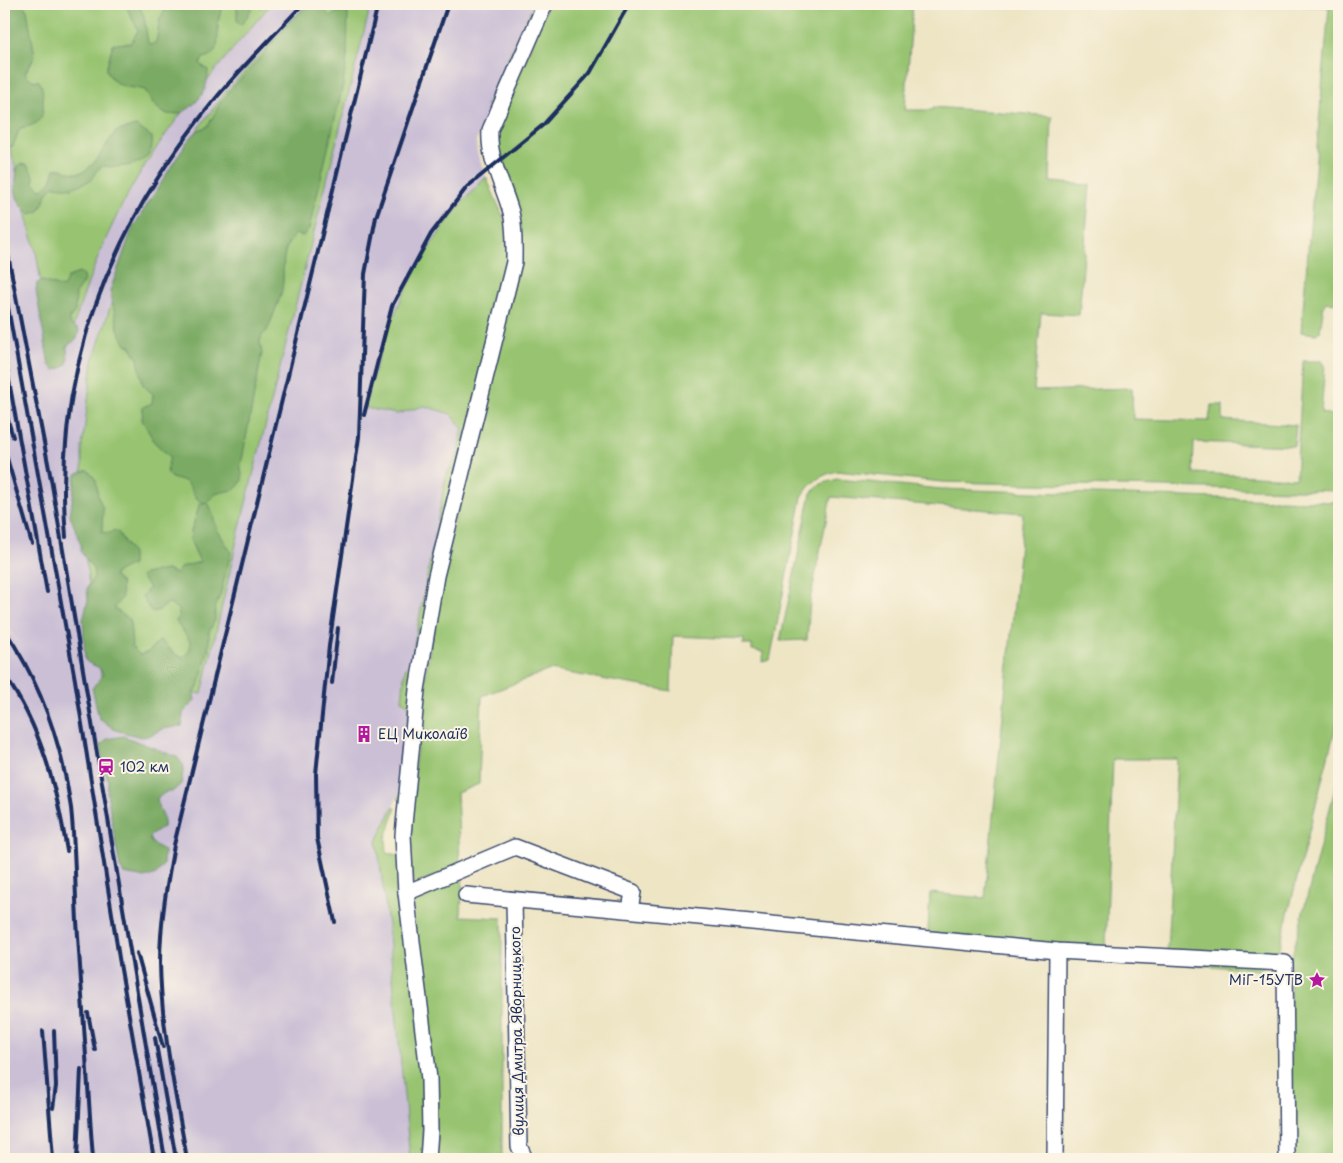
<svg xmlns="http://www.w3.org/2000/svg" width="1343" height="1163" viewBox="0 0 1343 1163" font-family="'Playpen Sans',sans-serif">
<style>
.industrial{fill:#cbbfd5}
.green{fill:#98c471;stroke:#5a7a68}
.forest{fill:#7aaa63;stroke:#4a6c60}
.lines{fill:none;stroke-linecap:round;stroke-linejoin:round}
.minor-casing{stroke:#3b4a6d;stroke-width:18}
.minor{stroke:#fff;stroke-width:15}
.rail{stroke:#1b2f5e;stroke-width:4}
.labels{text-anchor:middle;stroke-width:4;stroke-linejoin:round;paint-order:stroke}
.poi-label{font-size:14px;fill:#1b2f5e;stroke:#fcf5e5;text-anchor:start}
.street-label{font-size:14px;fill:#1b2f5e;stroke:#fcf5e5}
</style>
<rect width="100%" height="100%" fill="#fcf5e5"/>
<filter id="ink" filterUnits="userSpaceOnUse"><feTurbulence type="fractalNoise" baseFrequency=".02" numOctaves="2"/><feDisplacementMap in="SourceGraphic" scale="10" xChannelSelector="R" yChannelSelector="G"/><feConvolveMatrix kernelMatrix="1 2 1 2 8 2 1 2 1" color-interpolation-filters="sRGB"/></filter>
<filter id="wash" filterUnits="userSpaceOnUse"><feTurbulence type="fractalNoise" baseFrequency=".0096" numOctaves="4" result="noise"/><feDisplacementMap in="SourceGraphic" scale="20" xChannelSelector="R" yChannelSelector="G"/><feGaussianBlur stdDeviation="1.12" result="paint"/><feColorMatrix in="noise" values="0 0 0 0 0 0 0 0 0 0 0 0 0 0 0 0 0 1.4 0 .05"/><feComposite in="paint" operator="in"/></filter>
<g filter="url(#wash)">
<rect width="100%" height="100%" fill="#eee5c5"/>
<!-- industrial -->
<path class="industrial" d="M 271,4 L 307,4 L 228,89 L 200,126 L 160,189 L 117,285 L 93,361 L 82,448 L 83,539 L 201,693 L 239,531 L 371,4 L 406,4 L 406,6 L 407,4 L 534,4 L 486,105 L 491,107 L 476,141 L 477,152 L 486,177 L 439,231 L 377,363 L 365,408 L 397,414 L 424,406 L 451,414 L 463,429 L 458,454 L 446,476 L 411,662 L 405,669 L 409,705 L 405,780 L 377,841 L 388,925 L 410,1159 L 4,1159 L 4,625 L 20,645 L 4,622 L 4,122 L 37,257 L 49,337 L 73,331 L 86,285 L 112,226 L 137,178 L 180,113 Z"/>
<!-- green -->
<g class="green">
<path d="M 4,4 L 271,4 C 224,60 175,115 137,178 C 109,226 88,278 72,331 L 49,337 L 37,257 L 4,122 Z"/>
<path d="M 307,4 L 371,4 L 239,531 L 202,694 L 101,677 L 83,539 L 82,448 L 93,361 L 117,285 L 160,189 L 200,126 L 228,89 Z"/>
<path d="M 534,4 L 541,4 L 491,107 L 486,105 Z"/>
<path d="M 548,4 L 913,4 L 905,110 L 933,110 L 934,107 L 1052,116 L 1050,182 L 1090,185 L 1079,315 L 1041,313 L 1034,391 L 1132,388 L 1133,419 L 1209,421 L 1211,405 L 1223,405 L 1223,420 L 1296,425 L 1294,446 L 1194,442 L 1193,473 L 1296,478 L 1303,361 L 1322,361 L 1325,365 L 1321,413 L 1339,416 L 1339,491 L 942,482 L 837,471 C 821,475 811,481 802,497 L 770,660 L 762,662 L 763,652 L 752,650 L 752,645 L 743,645 L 744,639 L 673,636 L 671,691 L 550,670 L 482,696 L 479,784 L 457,793 L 460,866 L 414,885 L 405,853 L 423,691 L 441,577 L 518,262 L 489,149 Z"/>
<path d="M 1266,4 L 1339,4 L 1339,303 L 1327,302 L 1324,304 L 1320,331 L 1316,334 L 1301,332 L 1329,7 Z"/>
<path d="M 486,177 L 506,223 L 508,261 L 475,412 L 434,575 L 415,691 L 406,797 L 402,799 L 398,799 L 405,780 L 409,705 L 402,700 L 405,669 L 411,662 L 446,476 L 458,454 L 463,429 L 451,414 L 424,406 L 397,414 L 365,408 C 384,321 422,241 486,177 Z"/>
<path d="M 837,479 L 941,489 L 1339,502 L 1339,714 L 1280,945 C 1276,958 1270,965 1258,970 L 1177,963 L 1167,953 L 1177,759 L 1113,759 L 1106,948 L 931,934 L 928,930 L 930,893 L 985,898 L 1023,513 L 831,497 L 810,601 L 807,640 L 780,641 L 811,493 L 821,484 Z"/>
<path d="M 1339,773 L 1339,1159 L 1292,1159 L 1290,963 Z"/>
<path d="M 393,807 L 396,808 L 386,838 L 387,853 L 399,855 L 423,1061 L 424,1159 L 410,1159 L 388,925 L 377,841 Z"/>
<path d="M 463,874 L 461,916 L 502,918 L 502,1159 L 432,1159 L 413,896 Z"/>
</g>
<!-- forest -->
<g class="forest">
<path d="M 7,4 L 23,4 L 27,10 L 35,56 L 25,73 L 32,80 L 39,81 C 43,86 42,91 43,97 C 44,117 42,125 20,128 L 13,146 L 4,147 L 4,120 L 7,120 L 10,115 L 4,109 L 4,6 Z"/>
<path d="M 125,4 L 138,4 L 144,16 L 148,43 L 151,45 L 156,42 L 160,18 L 169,4 L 226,4 C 223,8 220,13 219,18 C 216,33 223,56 203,58 L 200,64 L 208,70 C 208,76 207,83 205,89 C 198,104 179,121 162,112 C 155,107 149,97 145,90 C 126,86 115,89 106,69 L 113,44 L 131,43 L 138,30 Z"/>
<path d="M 234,4 L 268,4 L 261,7 L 256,4 C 248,10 248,20 240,25 L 237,21 L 237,8 Z"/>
<path d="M 310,4 L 333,4 L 326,12 L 330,16 L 345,9 L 348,13 L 347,58 L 343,85 L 309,229 L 303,236 L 296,234 C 277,252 287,271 281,294 C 277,306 272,319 267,331 L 262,335 L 260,342 L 262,353 L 241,465 C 240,472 245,477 240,484 C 234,493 225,490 216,494 C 210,497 208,506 200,501 C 193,497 192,487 186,482 C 182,479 179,481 175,479 C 163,477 168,464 170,457 L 155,443 L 142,420 L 143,407 L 152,403 L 153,394 L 143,385 L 138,359 L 131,347 L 125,343 L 118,329 L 110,291 L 132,229 L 186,143 L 197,131 L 208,126 L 220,103 L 231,89 L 263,55 L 288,22 Z"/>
<path d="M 136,126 L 152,137 C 156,165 123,169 103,166 L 96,171 L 92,180 L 72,188 L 54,186 C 45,193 45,203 38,212 L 30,214 C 12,197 15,191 17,168 L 20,164 L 27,165 L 34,176 L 34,182 L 39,188 L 43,189 L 51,181 L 55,169 C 63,166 69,174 78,173 C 92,172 107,143 115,132 Z"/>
<path d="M 79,273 L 83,276 L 84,281 L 76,293 L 75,311 L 69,320 L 70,324 L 79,330 L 77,339 L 67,346 C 67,359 73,367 54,370 L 49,365 L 36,291 L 37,283 L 43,281 L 63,288 L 68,277 Z"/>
<path d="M 88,470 L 96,480 L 98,496 L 103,509 L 102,532 L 110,533 L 114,530 L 118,532 L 132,554 L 132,565 L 114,574 L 114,577 L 121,583 L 122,597 L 114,608 L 130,620 L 132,647 L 140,655 L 148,652 L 160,640 L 176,655 L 184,657 C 200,642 182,635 176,621 L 179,616 L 178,609 L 168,603 L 160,610 L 151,612 L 142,597 L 149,588 L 141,577 L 144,574 L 167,570 L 176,574 L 181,567 L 200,562 L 190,540 L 191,531 L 200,504 L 207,503 L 210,506 L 217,529 L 231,552 L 220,596 L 215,606 L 215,620 L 209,632 L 209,646 L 200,683 L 194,694 L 195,701 L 183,713 L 182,726 L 162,729 L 149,736 L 141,737 L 115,730 L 99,718 L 92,688 L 103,675 C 101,664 91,667 85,660 L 83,619 L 88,600 L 87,588 L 94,577 L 93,569 L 81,552 L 81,545 L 70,515 L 76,474 Z"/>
<path d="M 123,736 L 177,757 L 184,766 L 181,784 L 172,792 L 166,792 L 157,798 C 158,809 165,815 164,826 L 149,837 L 151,842 L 164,851 L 163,865 L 156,874 L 145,878 L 124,874 L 120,868 L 107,793 L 108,779 L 103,769 L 101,745 L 107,739 Z"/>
</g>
</g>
<g filter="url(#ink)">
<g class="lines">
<!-- minor casing -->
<g class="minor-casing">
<g id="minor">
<path d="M 406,893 L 515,847 L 633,892 L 630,910"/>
<path d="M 466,895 L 1057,951 L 1285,963 L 1287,1159"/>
<path d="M 514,901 L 519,1146 L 525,1159"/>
<path d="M 428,1159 L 430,1131 L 429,1079 L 406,893 L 403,835 L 417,690 L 436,576 L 514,262 C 514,246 515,228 511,212 C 503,184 488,159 490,130 L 545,4"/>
<path d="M 1055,1159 L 1057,951"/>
</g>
</g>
<!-- minor -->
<use href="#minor" class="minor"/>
<!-- rail -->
<g class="rail">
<path d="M 4,234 L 51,479 L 165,1159"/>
<path d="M 4,285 L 75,680 L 119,958 L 154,1159"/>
<path d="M 4,353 L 47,592"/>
<path d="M 4,407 L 13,437"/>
<path d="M 364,415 L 392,306 L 431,234 L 467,187 L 543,125 L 590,73 L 629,4"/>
<path d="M 4,448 L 32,544"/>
<path d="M 66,537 C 52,370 111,225 216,98 C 243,66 274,35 303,4"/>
<path d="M 4,629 C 40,682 62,744 71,808 C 75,845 75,884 77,921 C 83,1001 87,1080 93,1159"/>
<path d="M 4,675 C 41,725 57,790 67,851"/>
<path d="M 332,683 L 338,628"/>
<path d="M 335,922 L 317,838 L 316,774 L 329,646 L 359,437 L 365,274 L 376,217 L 448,4"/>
<path d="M 137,953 L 163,1047"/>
<path d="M 88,1013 L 95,1050"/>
<path d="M 43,1031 L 53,1159"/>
<path d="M 155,1038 L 176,1159"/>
<path d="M 53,1108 L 56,1086 L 54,1031"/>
<path d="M 77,1159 L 81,1069"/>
<path d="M 187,1159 C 176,1095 161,1028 160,963 C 160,923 167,884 174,845 L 378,4"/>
</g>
</g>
</g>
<!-- icons -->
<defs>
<g id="building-bare" transform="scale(1.35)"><path d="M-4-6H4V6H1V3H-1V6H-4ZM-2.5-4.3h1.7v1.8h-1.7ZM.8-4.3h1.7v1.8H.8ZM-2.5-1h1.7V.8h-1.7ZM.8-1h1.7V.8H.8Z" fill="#b5179e" stroke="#fcf5e5" stroke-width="2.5" paint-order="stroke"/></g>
<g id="station-bare" transform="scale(1.35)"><path d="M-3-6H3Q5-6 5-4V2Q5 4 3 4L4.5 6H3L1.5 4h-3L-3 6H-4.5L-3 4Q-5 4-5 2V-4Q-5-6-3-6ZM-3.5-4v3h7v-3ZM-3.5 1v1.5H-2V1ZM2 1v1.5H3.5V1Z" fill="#b5179e" stroke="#fcf5e5" stroke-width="2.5" paint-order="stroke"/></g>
<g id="sight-bare" transform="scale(1.35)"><path d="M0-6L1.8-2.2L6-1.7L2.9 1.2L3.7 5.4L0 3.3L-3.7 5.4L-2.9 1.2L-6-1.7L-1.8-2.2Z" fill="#b5179e" stroke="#fcf5e5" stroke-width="2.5" paint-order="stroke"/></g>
</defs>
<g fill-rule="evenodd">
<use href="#building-bare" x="364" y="734"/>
<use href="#station-bare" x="106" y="767"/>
<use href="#sight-bare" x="1317" y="980"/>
</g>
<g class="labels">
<!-- poi labels -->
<g class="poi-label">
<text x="378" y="739">ЕЦ Миколаїв</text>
<text x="120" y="772">102 км</text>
<text x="1303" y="985" text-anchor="end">МіГ-15УТВ</text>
</g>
<!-- street labels -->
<g class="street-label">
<text transform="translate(517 1031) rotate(-91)" y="5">вулиця Дмитра Яворницького</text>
</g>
</g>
<!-- margin -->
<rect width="1343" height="1163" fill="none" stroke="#fcf5e5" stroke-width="20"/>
</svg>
